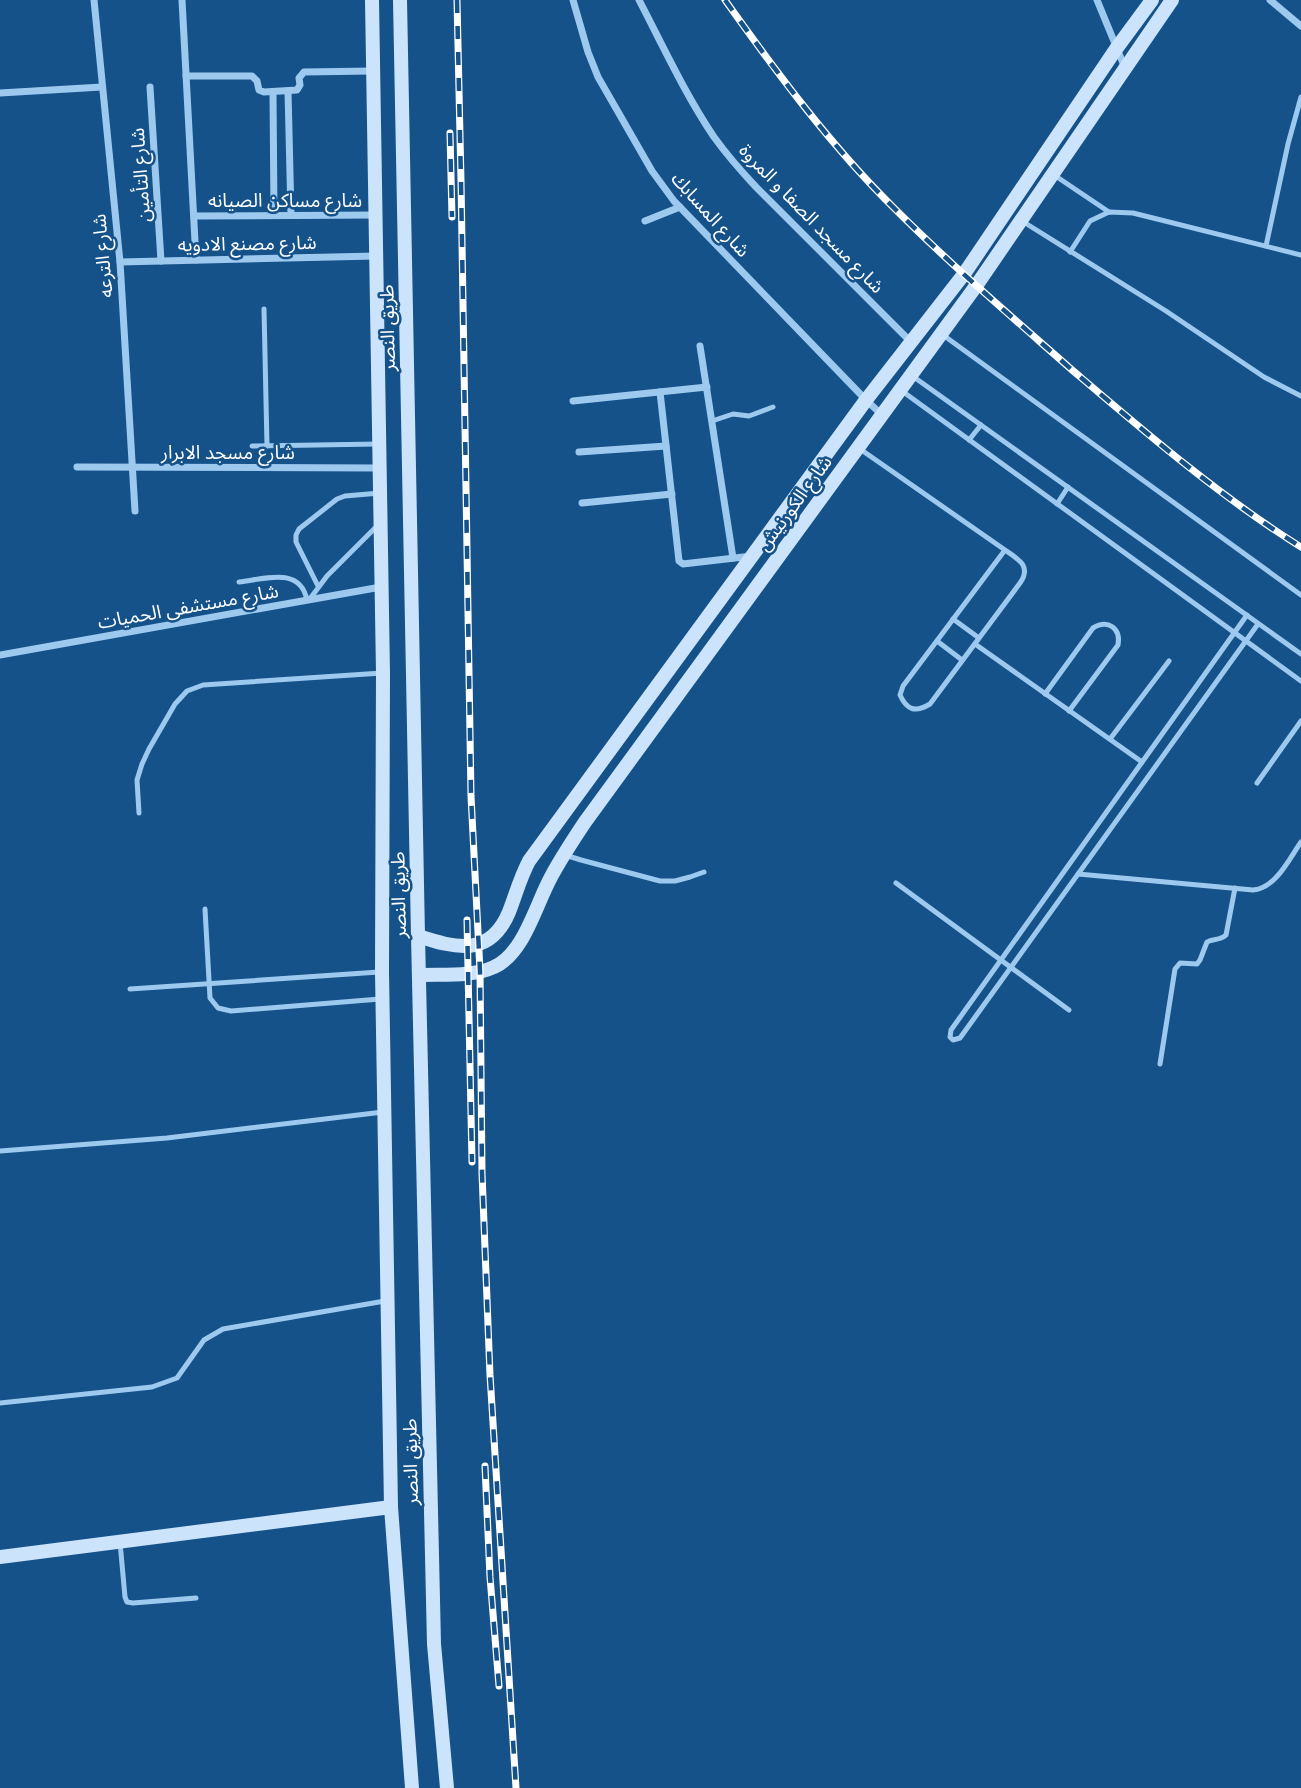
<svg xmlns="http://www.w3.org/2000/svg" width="1301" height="1788" viewBox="0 0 1301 1788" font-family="'Public Sans','Noto Sans Arabic',sans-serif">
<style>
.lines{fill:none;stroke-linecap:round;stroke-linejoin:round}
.service{stroke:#9dc9ef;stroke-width:5}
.minor{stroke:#9dc9ef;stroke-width:7}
.secondary{stroke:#cbe3fb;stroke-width:14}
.rail-casing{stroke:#fff;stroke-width:7}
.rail{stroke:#15528a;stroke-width:4.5;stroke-dasharray:13;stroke-linecap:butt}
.labels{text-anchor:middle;stroke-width:5;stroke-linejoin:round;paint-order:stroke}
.street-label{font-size:19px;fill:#fff;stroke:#15528a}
</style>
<rect width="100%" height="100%" fill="#15528a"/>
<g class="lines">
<!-- service -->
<g class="service">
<path d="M 1054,175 L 1109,212"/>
<path d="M 1022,221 L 1166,311 L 1264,377 L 1301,396"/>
<path d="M 1266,246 L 1288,144 L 1301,97"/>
<path d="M 1070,252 L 1090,221 L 1109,212 L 1133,213 L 1301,255"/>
<path d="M 264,309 L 267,446"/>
<path d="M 943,335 L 1301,595"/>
<path d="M 911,375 L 1301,654"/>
<path d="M 902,391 L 1301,681"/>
<path d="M 712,421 L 733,414 L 749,416 L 773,407"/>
<path d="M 969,440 L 981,425"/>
<path d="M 252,446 L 379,444"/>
<path d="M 860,449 L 1005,550 C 1018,559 1032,566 1020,583 L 930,704 C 915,713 907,710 900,695 L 903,686 L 1005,550"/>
<path d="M 1057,504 L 1068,487"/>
<path d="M 239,582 C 265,579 300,566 307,600"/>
<path d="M 318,586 L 296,542 L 296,535 L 299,529 L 337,499 L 345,496 L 380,493"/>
<path d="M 309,600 L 327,576 L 378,525"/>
<path d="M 1247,615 L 951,1030 L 950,1037 L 953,1040 L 960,1038 L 1258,624"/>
<path d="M 953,619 L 979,638"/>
<path d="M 937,641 L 962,660"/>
<path d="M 975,644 L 1142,762"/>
<path d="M 1045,694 L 1093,628 C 1108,619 1121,628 1118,645 L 1069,711"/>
<path d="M 1110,739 L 1169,661"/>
<path d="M 1257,783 L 1301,721"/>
<path d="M 139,813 L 137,780 L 142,764 L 149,749 L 175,704 L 187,691 L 203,685 L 382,673"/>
<path d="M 565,855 L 581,860 L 660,881 L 675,881 L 690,877 L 704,872"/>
<path d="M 1078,874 L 1253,890 C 1276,888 1289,859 1301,842"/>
<path d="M 896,883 L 1069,1010"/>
<path d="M 205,909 L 210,998 L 218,1008 L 231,1011 L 380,999"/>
<path d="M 130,989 L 379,972"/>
<path d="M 1160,1064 L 1175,969 L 1180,963 L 1197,964 L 1200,960 L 1207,942 C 1213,938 1220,941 1226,935 L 1235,888"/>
<path d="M 0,1151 L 167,1138 L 383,1112"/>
<path d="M 0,1403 L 152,1387 L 177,1378 L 204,1340 L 223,1329 L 385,1301"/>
<path d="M 120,1542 L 125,1597 L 127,1602 L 133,1603 L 196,1598"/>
</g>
<!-- minor -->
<g class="minor">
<path d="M 94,0 L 120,262 L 135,511"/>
<path d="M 182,0 L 196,260"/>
<path d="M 573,0 L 588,52 L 598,77 L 652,171 L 674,201 L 866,400 L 881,414"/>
<path d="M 639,0 C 663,46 685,94 714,137 C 727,155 741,171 756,187 L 911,342"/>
<path d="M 1097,0 L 1125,68"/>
<path d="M 1270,0 L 1301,26"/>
<path d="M 186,76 L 252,76 L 257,81 L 259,90 L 264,92 L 297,90 L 300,85 L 299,78 L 304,72 L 372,71"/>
<path d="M 150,87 L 161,261"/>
<path d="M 288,91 L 291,215"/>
<path d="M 273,92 L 274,215"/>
<path d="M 0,93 L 102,87"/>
<path d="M 194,216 L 375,215"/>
<path d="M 645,221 L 680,207"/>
<path d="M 120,262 L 376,256"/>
<path d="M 700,346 L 733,558"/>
<path d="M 660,392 L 679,561 L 683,564 L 752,556"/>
<path d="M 573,401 L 707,387"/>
<path d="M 579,452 L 666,446"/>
<path d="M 77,467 L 380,468"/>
<path d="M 582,503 L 672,494"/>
<path d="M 0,655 L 381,587"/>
</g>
<!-- secondary -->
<g class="secondary">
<path d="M 372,0 L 383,673 L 382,972 L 391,1507 L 412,1788"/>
<path d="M 400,0 L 418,936 L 434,1644 L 447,1788"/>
<path d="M 418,936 C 455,948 490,958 509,912 C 516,894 520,878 529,861 L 866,400 L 964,274 L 1116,49 L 1152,0"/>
<path d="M 420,975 C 443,974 473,977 494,967 C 524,954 536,904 551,877 C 561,858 573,840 585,822 L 976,286 L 1172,0"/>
<path d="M 0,1557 L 391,1507"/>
</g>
<!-- rail casing -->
<g class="rail-casing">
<g id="rail">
<path d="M 457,0 L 461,181 L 471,796 L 480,971 L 482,1173 L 490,1375 L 516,1788"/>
<path d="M 725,0 C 777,73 831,146 895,209 C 951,265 1012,317 1071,369 C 1145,432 1219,496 1301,547"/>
<path d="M 450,133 L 452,217"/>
<path d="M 467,920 L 472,1162"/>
<path d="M 485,1466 L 490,1577 L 499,1686"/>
</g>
</g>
<!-- rail -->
<use href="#rail" class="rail"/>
</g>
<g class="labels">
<!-- street labels -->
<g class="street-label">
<text transform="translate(140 175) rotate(-94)" y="7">شارع التأمين</text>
<text x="285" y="207">شارع مساكن الصيانه</text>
<text transform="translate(711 214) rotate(48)" y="7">شارع المسابك</text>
<text transform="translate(812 218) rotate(46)" y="7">شارع مسجد الصفا و المروة</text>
<text transform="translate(247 243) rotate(-1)" y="7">شارع مصنع الادويه</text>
<text transform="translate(102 256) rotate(-95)" y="7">شارع الترعه</text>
<text transform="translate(387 328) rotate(-91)" y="7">طريق النصر</text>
<text x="228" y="459">شارع مسجد الابرار</text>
<text transform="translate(794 503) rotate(-54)" y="7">شارع الكورنيش</text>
<text transform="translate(188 606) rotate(-10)" y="7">شارع مستشفى الحميات</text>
<text transform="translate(398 895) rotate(-91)" y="7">طريق النصر</text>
<text transform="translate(410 1462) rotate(-91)" y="7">طريق النصر</text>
</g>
</g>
</svg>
